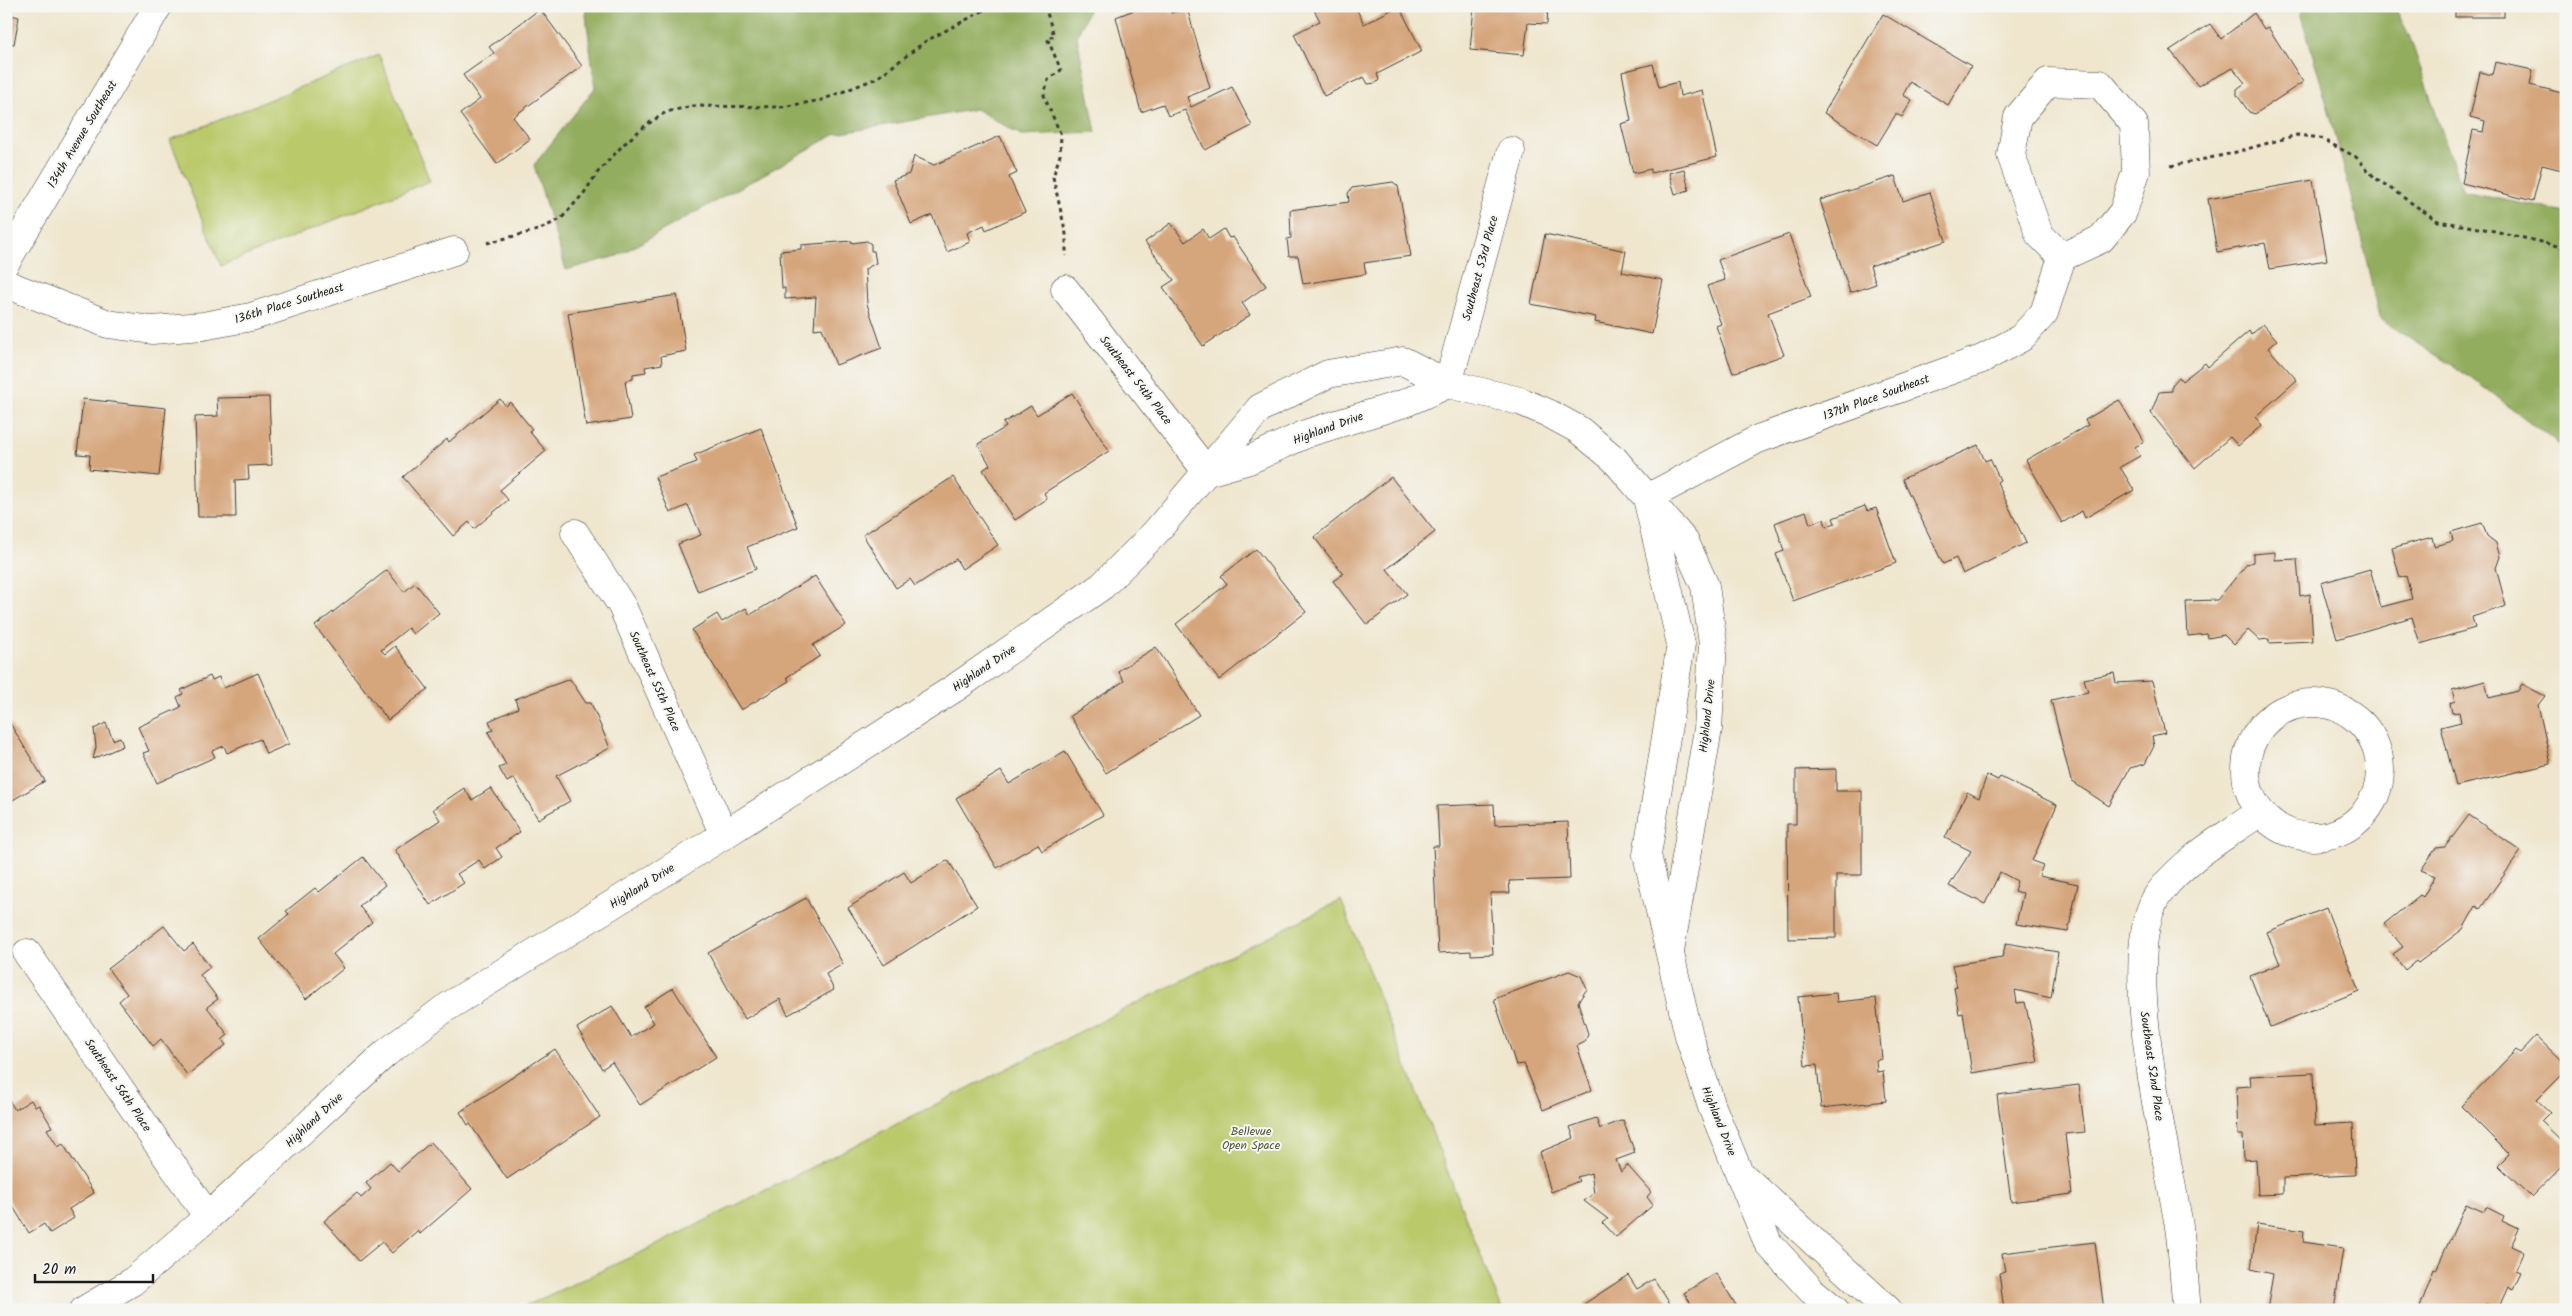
<svg xmlns="http://www.w3.org/2000/svg" width="2572" height="1316" viewBox="0 0 2572 1316" font-family="Kalam,sans-serif">
<style>
.green{fill:#bac96b;stroke:#6b7244}
.forest{fill:#93ad5f;stroke:#58643e}
.building{fill:#d5a57c}
.lines{fill:none;stroke-linecap:round;stroke-linejoin:round}
.minor-casing{stroke:#3c3a37;stroke-width:29}
.tertiary-casing{stroke:#3c3a37;stroke-width:29}
.path{stroke:#3c3a37;stroke-width:3;stroke-dasharray:4 4;stroke-linecap:butt}
.minor{stroke:#fff;stroke-width:28}
.tertiary{stroke:#fff;stroke-width:28}
.labels{text-anchor:middle;stroke-width:4;stroke-linejoin:round;paint-order:stroke}
.street-label{font-size:12px;fill:#1c1c1c;stroke:#f6f6f2}
.park-label{font-size:12px;fill:#535938;stroke:#f6f6f2}
</style>
<rect width="100%" height="100%" fill="#f6f6f2"/>
<filter id="ink" filterUnits="userSpaceOnUse"><feTurbulence type="fractalNoise" baseFrequency=".02" numOctaves="2"/><feDisplacementMap in="SourceGraphic" scale="10" xChannelSelector="R" yChannelSelector="G"/><feConvolveMatrix kernelMatrix="1 2 1 2 8 2 1 2 1" color-interpolation-filters="sRGB"/></filter>
<filter id="wash" filterUnits="userSpaceOnUse"><feTurbulence type="fractalNoise" baseFrequency=".0096" numOctaves="4" result="noise"/><feDisplacementMap in="SourceGraphic" scale="20" xChannelSelector="R" yChannelSelector="G"/><feGaussianBlur stdDeviation="1.12" result="paint"/><feColorMatrix in="noise" values="0 0 0 0 0 0 0 0 0 0 0 0 0 0 0 0 0 1.4 0 .05"/><feComposite in="paint" operator="in"/></filter>
<g filter="url(#wash)">
<rect width="100%" height="100%" fill="#efe6cd"/>
<!-- green -->
<g class="green">
<path d="M 379,55 L 430,181 L 221,266 L 170,140 Z"/>
<path d="M 1341,900 L 1502,1310 L 517,1310 L 661,1243 Z"/>
</g>
<!-- forest -->
<g class="forest">
<path d="M 585,6 L 1090,6 L 1077,37 L 1096,132 L 1021,135 L 976,109 L 836,134 L 617,256 L 566,270 L 534,165 L 595,88 Z"/>
<path d="M 2298,6 L 2394,6 L 2409,35 L 2463,192 L 2566,212 L 2566,450 L 2479,383 L 2379,318 C 2357,213 2330,109 2298,6 Z"/>
</g>
<g id="blocks">
<!-- building -->
<g class="building">
<path d="M 6,6 L 13,6 L 11,15 L 19,17 L 14,44 L 6,43 Z"/>
<path d="M 1145,6 L 1169,6 L 1171,13 L 1187,8 L 1210,88 L 1187,97 L 1191,107 L 1232,87 L 1252,126 L 1205,150 L 1185,110 L 1168,116 L 1163,104 L 1141,112 L 1116,17 Z"/>
<path d="M 1312,6 L 1355,6 L 1364,24 L 1399,6 L 1422,51 L 1377,74 L 1379,80 L 1376,83 L 1368,84 L 1364,77 L 1324,96 L 1294,34 L 1320,21 Z"/>
<path d="M 1474,6 L 1548,6 L 1547,24 L 1528,23 L 1524,55 L 1470,50 Z"/>
<rect x="2455" y="6" width="49" height="11"/>
<path d="M 540,9 L 582,66 L 513,117 L 530,139 L 497,164 L 460,114 L 480,99 L 463,75 L 494,53 L 489,47 Z"/>
<path d="M 2254,13 L 2264,29 L 2268,27 L 2303,82 L 2255,114 L 2249,112 L 2237,95 L 2237,89 L 2245,83 L 2233,68 L 2198,86 L 2170,50 L 2210,24 L 2221,39 Z"/>
<path d="M 1883,14 L 1971,66 L 1948,105 L 1910,82 L 1903,95 L 1912,100 L 1902,117 L 1896,114 L 1877,145 L 1824,113 Z"/>
<path d="M 2495,62 L 2533,70 L 2530,85 L 2566,94 L 2566,171 L 2542,165 L 2533,201 L 2462,183 L 2473,130 L 2483,132 L 2485,121 L 2470,117 L 2480,72 L 2492,75 Z"/>
<path d="M 1653,64 L 1659,87 L 1678,82 L 1680,96 L 1702,90 L 1717,157 L 1651,173 L 1651,169 L 1633,173 L 1621,124 L 1631,121 L 1622,72 Z"/>
<path d="M 1000,136 L 1017,173 L 1009,177 L 1025,212 L 986,230 L 984,225 L 967,233 L 970,242 L 947,252 L 932,215 L 911,224 L 893,180 L 909,174 L 914,156 L 934,165 Z"/>
<path d="M 1684,169 L 1689,190 L 1675,194 L 1669,173 Z"/>
<path d="M 1895,176 L 1903,201 L 1930,192 L 1946,241 L 1870,266 L 1876,284 L 1850,293 L 1820,200 Z"/>
<path d="M 2313,180 L 2327,260 L 2270,269 L 2265,243 L 2217,252 L 2208,199 Z"/>
<path d="M 1393,182 L 1398,186 L 1411,256 L 1364,263 L 1366,274 L 1303,284 L 1298,256 L 1289,256 L 1287,239 L 1291,238 L 1290,210 L 1349,202 L 1348,193 L 1352,188 Z"/>
<path d="M 1171,223 L 1185,242 L 1203,229 L 1209,239 L 1224,229 L 1229,238 L 1233,237 L 1266,286 L 1242,303 L 1250,315 L 1203,346 L 1163,287 L 1174,280 L 1145,242 Z"/>
<path d="M 1545,234 L 1626,251 L 1622,272 L 1663,280 L 1652,334 L 1595,322 L 1596,317 L 1531,304 Z"/>
<path d="M 1789,234 L 1811,297 L 1768,313 L 1784,355 L 1733,373 L 1716,326 L 1721,324 L 1707,286 L 1725,280 L 1718,260 Z"/>
<path d="M 852,241 L 852,243 L 867,241 L 871,244 L 871,251 L 874,251 L 876,263 L 865,269 L 867,304 L 882,348 L 836,365 L 822,328 L 814,329 L 816,297 L 785,299 L 785,288 L 782,288 L 780,251 L 801,249 L 801,245 Z"/>
<path d="M 677,295 L 686,351 L 661,356 L 662,364 L 645,367 L 646,372 L 633,374 L 633,379 L 625,381 L 631,419 L 586,426 L 568,313 Z"/>
<path d="M 2263,324 L 2277,340 L 2268,348 L 2297,380 L 2255,417 L 2262,425 L 2238,446 L 2230,437 L 2195,468 L 2151,413 L 2159,392 L 2172,391 L 2172,385 L 2179,377 L 2182,381 L 2205,363 L 2208,367 L 2249,331 L 2251,335 Z"/>
<path d="M 1072,393 L 1109,451 L 1044,493 L 1047,499 L 1015,520 L 983,470 L 990,465 L 978,444 L 1006,427 L 1003,423 L 1031,406 L 1037,415 Z"/>
<path d="M 269,397 L 272,465 L 248,466 L 249,479 L 235,480 L 236,517 L 198,517 L 195,417 L 218,416 L 217,398 Z"/>
<path d="M 83,399 L 166,408 L 159,476 L 89,469 L 90,455 L 77,454 Z"/>
<path d="M 500,399 L 506,406 L 510,402 L 532,429 L 529,431 L 546,451 L 500,490 L 508,500 L 474,529 L 469,522 L 453,536 L 403,477 L 447,439 L 449,442 Z"/>
<path d="M 2119,400 L 2144,442 L 2135,447 L 2140,456 L 2120,467 L 2134,490 L 2085,518 L 2082,511 L 2062,523 L 2026,460 L 2088,425 L 2085,420 Z"/>
<path d="M 761,428 L 798,527 L 747,547 L 756,569 L 698,592 L 678,544 L 701,535 L 688,505 L 670,513 L 655,477 L 697,462 L 694,455 Z"/>
<path d="M 1978,445 L 1985,461 L 1990,459 L 2000,480 L 1997,482 L 2026,543 L 1963,574 L 1956,558 L 1943,564 L 1902,479 Z"/>
<path d="M 953,477 L 998,545 L 962,569 L 956,559 L 915,586 L 910,579 L 896,588 L 863,535 Z"/>
<path d="M 1391,477 L 1435,532 L 1387,569 L 1407,594 L 1367,625 L 1333,581 L 1343,574 L 1314,537 Z"/>
<path d="M 1865,506 L 1867,511 L 1876,508 L 1896,563 L 1793,601 L 1776,554 L 1784,551 L 1775,523 L 1806,511 L 1810,524 L 1824,519 L 1826,527 L 1835,523 L 1833,518 Z"/>
<path d="M 2482,523 L 2487,536 L 2496,543 L 2500,557 L 2496,568 L 2506,606 L 2472,617 L 2475,628 L 2420,644 L 2412,617 L 2337,639 L 2321,583 L 2370,569 L 2381,607 L 2412,599 L 2406,576 L 2400,578 L 2392,548 L 2432,537 L 2434,546 L 2453,541 L 2451,532 Z"/>
<path d="M 1256,549 L 1306,612 L 1219,680 L 1176,624 L 1227,584 L 1221,576 Z"/>
<path d="M 2275,552 L 2275,560 L 2297,559 L 2300,596 L 2310,594 L 2313,641 L 2269,643 L 2269,639 L 2259,640 L 2248,630 L 2234,645 L 2224,635 L 2208,638 L 2207,634 L 2188,636 L 2186,601 L 2217,600 L 2247,564 L 2253,562 L 2253,554 Z"/>
<path d="M 387,570 L 404,592 L 415,583 L 439,613 L 413,634 L 408,628 L 381,650 L 385,654 L 395,646 L 428,689 L 388,720 L 315,626 Z"/>
<path d="M 815,576 L 846,625 L 813,645 L 820,656 L 787,677 L 789,681 L 741,710 L 692,630 L 717,614 L 722,622 L 746,608 L 750,615 Z"/>
<path d="M 1156,647 L 1199,715 L 1106,773 L 1070,716 L 1124,681 L 1118,671 Z"/>
<path d="M 258,673 L 289,744 L 266,754 L 260,739 L 227,753 L 224,746 L 212,751 L 215,757 L 157,783 L 143,753 L 149,751 L 138,727 L 181,707 L 177,697 L 183,694 L 181,690 L 210,676 L 212,680 L 219,677 L 224,688 Z"/>
<path d="M 2114,673 L 2116,683 L 2152,681 L 2165,733 L 2152,736 L 2154,746 L 2145,764 L 2130,768 L 2109,806 L 2071,781 L 2051,700 L 2088,692 L 2084,679 Z"/>
<path d="M 570,679 L 586,703 L 591,703 L 610,748 L 556,776 L 570,801 L 538,819 L 514,778 L 507,782 L 499,768 L 506,765 L 488,732 L 493,730 L 489,721 L 518,708 L 515,699 Z"/>
<path d="M 2485,681 L 2489,698 L 2518,691 L 2522,684 L 2545,696 L 2538,705 L 2551,764 L 2456,786 L 2441,727 L 2461,722 L 2459,712 L 2452,713 L 2450,703 L 2455,701 L 2452,690 Z"/>
<path d="M 8,720 L 45,781 L 6,804 L 6,721 Z"/>
<path d="M 106,723 L 113,740 L 120,737 L 123,746 L 93,759 L 96,747 L 94,729 Z"/>
<path d="M 1065,751 L 1103,815 L 1042,851 L 1038,844 L 997,868 L 956,798 L 1001,771 L 1009,784 Z"/>
<path d="M 1836,769 L 1836,791 L 1862,791 L 1862,875 L 1836,875 L 1836,938 L 1788,939 L 1787,824 L 1796,824 L 1796,770 Z"/>
<path d="M 1987,775 L 1998,780 L 2000,777 L 2057,805 L 2032,861 L 2043,865 L 2039,876 L 2078,884 L 2068,932 L 2016,924 L 2023,893 L 2014,891 L 2017,881 L 2000,872 L 1985,904 L 1949,886 L 1971,851 L 1945,838 L 1967,792 L 1979,798 Z"/>
<path d="M 464,788 L 472,800 L 491,788 L 520,832 L 496,848 L 502,857 L 485,869 L 479,860 L 457,874 L 464,883 L 430,905 L 395,850 L 440,820 L 433,809 Z"/>
<path d="M 1494,804 L 1495,825 L 1568,822 L 1570,879 L 1509,881 L 1510,893 L 1490,893 L 1493,954 L 1471,955 L 1471,951 L 1438,953 L 1433,846 L 1439,846 L 1437,806 Z"/>
<path d="M 2469,815 L 2521,851 L 2480,909 L 2476,906 L 2463,929 L 2418,963 L 2416,961 L 2405,970 L 2393,954 L 2403,947 L 2384,924 L 2420,895 L 2423,897 L 2435,876 L 2421,870 L 2436,848 L 2445,847 Z"/>
<path d="M 363,857 L 385,885 L 359,906 L 372,922 L 333,954 L 344,968 L 306,999 L 259,939 L 289,914 L 286,911 L 315,888 L 319,892 Z"/>
<path d="M 948,860 L 977,906 L 884,965 L 848,908 L 904,872 L 911,883 Z"/>
<path d="M 806,898 L 843,964 L 826,974 L 834,990 L 788,1015 L 780,999 L 745,1019 L 708,953 Z"/>
<path d="M 2326,908 L 2359,991 L 2270,1027 L 2250,976 L 2280,964 L 2267,932 Z"/>
<path d="M 164,926 L 184,951 L 193,944 L 210,967 L 200,975 L 218,999 L 207,1007 L 228,1035 L 222,1040 L 226,1045 L 187,1075 L 161,1039 L 153,1046 L 119,1001 L 127,994 L 108,969 Z"/>
<path d="M 2006,943 L 2058,952 L 2051,998 L 2015,990 L 2017,1003 L 2025,1002 L 2038,1062 L 1972,1073 L 1963,1013 L 1959,1014 L 1954,988 L 1957,987 L 1952,965 L 2002,957 Z"/>
<path d="M 1569,971 L 1581,976 L 1587,989 L 1578,1002 L 1588,1034 L 1585,1042 L 1577,1046 L 1592,1090 L 1543,1110 L 1524,1064 L 1516,1065 L 1494,999 Z"/>
<path d="M 673,988 L 716,1057 L 640,1105 L 612,1062 L 602,1069 L 577,1028 L 612,1006 L 631,1037 L 654,1023 L 644,1007 Z"/>
<path d="M 1836,993 L 1837,1002 L 1876,998 L 1882,1059 L 1876,1060 L 1877,1072 L 1883,1071 L 1886,1101 L 1821,1108 L 1817,1065 L 1805,1066 L 1798,997 Z"/>
<path d="M 2536,1036 L 2566,1065 L 2566,1071 L 2537,1100 L 2550,1112 L 2541,1121 L 2566,1145 L 2566,1161 L 2531,1197 L 2498,1165 L 2509,1154 L 2461,1106 L 2516,1050 L 2520,1053 Z"/>
<path d="M 555,1049 L 600,1117 L 507,1179 L 470,1124 L 468,1125 L 460,1112 Z"/>
<path d="M 2313,1073 L 2315,1125 L 2353,1123 L 2355,1175 L 2283,1178 L 2283,1194 L 2258,1195 L 2256,1159 L 2244,1160 L 2243,1135 L 2238,1135 L 2236,1087 L 2251,1086 L 2250,1076 Z"/>
<path d="M 2079,1085 L 2085,1132 L 2065,1134 L 2072,1194 L 2011,1202 L 1997,1095 Z"/>
<path d="M 6,1095 L 15,1110 L 31,1100 L 35,1107 L 39,1105 L 52,1127 L 47,1129 L 58,1147 L 63,1144 L 94,1193 L 69,1209 L 74,1218 L 50,1233 L 44,1224 L 29,1233 L 6,1195 Z"/>
<path d="M 1596,1118 L 1600,1129 L 1623,1120 L 1635,1153 L 1616,1160 L 1621,1172 L 1627,1165 L 1651,1192 L 1647,1197 L 1653,1205 L 1616,1237 L 1603,1223 L 1608,1219 L 1584,1201 L 1594,1193 L 1591,1173 L 1577,1177 L 1579,1181 L 1551,1192 L 1540,1152 L 1574,1138 L 1570,1127 Z"/>
<path d="M 431,1142 L 472,1189 L 420,1234 L 417,1231 L 392,1253 L 382,1242 L 359,1261 L 324,1221 L 357,1193 L 361,1198 L 371,1189 L 366,1183 L 390,1162 L 398,1171 Z"/>
<path d="M 2466,1204 L 2484,1212 L 2486,1207 L 2504,1216 L 2502,1221 L 2519,1229 L 2511,1246 L 2524,1252 L 2516,1270 L 2521,1272 L 2513,1289 L 2508,1287 L 2498,1309 L 2486,1304 L 2483,1310 L 2419,1310 L 2434,1269 L 2436,1270 Z"/>
<path d="M 2257,1224 L 2304,1231 L 2303,1242 L 2343,1248 L 2334,1310 L 2267,1310 L 2273,1274 L 2251,1269 Z"/>
<path d="M 2095,1242 L 2104,1310 L 2034,1310 L 2033,1307 L 2004,1310 L 1999,1273 L 2005,1272 L 2002,1253 Z"/>
<path d="M 1716,1273 L 1739,1310 L 1695,1310 L 1684,1293 Z"/>
<path d="M 1628,1275 L 1637,1289 L 1654,1279 L 1674,1310 L 1587,1310 L 1584,1304 Z"/>
</g>
</g>
</g>
<g filter="url(#ink)">
<use href="#blocks" fill-opacity="0" stroke="#3c3a37" stroke-width="1"/>
<g class="lines">
<!-- minor casing -->
<g class="minor-casing">
<g id="minor">
<path d="M 6,262 L 158,6"/>
<path d="M 6,284 L 108,324 L 152,330 L 203,326 L 251,317 L 454,251"/>
<path d="M 1065,289 L 1207,472"/>
<path d="M 1448,384 L 1511,151"/>
<path d="M 1647,498 L 1758,439 L 1982,359 L 2021,338 L 2044,313 L 2062,257 L 2101,239 L 2123,212 L 2136,172 L 2134,124 L 2100,84 L 2048,82 L 2018,117 L 2011,155 L 2039,234 L 2062,257"/>
<path d="M 575,533 L 622,606 L 724,835"/>
<circle cx="2313" cy="770" r="67"/>
<path d="M 27,953 L 208,1217"/>
<path d="M 2187,1310 C 2184,1282 2183,1254 2179,1227 C 2168,1154 2115,949 2160,892 C 2186,858 2226,836 2260,812"/>
</g>
</g>
<!-- tertiary casing -->
<g class="tertiary-casing">
<g id="tertiary">
<path d="M 1207,472 L 1249,460 L 1308,433 L 1405,403 L 1448,384"/>
<path d="M 1648,502 L 1681,644 L 1647,855 L 1689,1036 L 1712,1107 L 1768,1243 L 1812,1291 L 1835,1310"/>
<path d="M 1746,1179 L 1888,1310"/>
<path d="M 84,1310 L 132,1282 L 208,1217 L 386,1053 L 444,1009 L 724,835 L 955,688 L 1102,586 L 1155,533 L 1260,408 L 1328,374 L 1403,361 L 1448,384 L 1520,401 L 1548,413 L 1579,430 L 1614,459 L 1685,542 L 1705,586 L 1713,644 L 1708,729 L 1670,951"/>
</g>
</g>
<!-- path -->
<g class="path">
<path d="M 1045,6 L 1054,36 L 1047,38 L 1061,70 L 1048,80 L 1044,95 L 1046,101 L 1061,135 L 1060,155 L 1053,177 L 1066,234 L 1066,256"/>
<path d="M 2171,166 L 2229,154 L 2297,135 L 2320,138 L 2356,157 L 2375,178 L 2438,221 L 2490,230 L 2566,248"/>
<path d="M 487,243 L 538,230 L 561,219 L 584,193 L 598,172 L 624,144 L 645,126 L 666,112 L 693,106 L 782,107 L 822,100 L 877,78 L 926,41 L 992,6"/>
</g>
<!-- minor -->
<use href="#minor" class="minor"/>
<!-- tertiary -->
<use href="#tertiary" class="tertiary"/>
</g>
</g>
<g class="labels">
<!-- street labels -->
<g class="street-label">
<text transform="translate(82 134) rotate(-59)" y="4">134th Avenue Southeast</text>
<text transform="translate(1480 268) rotate(-75)" y="4">Southeast 53rd Place</text>
<text transform="translate(289 303) rotate(-17)" y="4">136th Place Southeast</text>
<text transform="translate(1136 380) rotate(52)" y="4">Southeast 54th Place</text>
<text transform="translate(1876 397) rotate(-20)" y="4">137th Place Southeast</text>
<text transform="translate(1328 428) rotate(-20)" y="4">Highland Drive</text>
<text transform="translate(984 668) rotate(-34)" y="4">Highland Drive</text>
<text transform="translate(655 681) rotate(66)" y="4">Southeast 55th Place</text>
<text transform="translate(1707 716) rotate(-84)" y="4">Highland Drive</text>
<text transform="translate(642 886) rotate(-32)" y="4">Highland Drive</text>
<text transform="translate(2152 1066) rotate(82)" y="4">Southeast 52nd Place</text>
<text transform="translate(118 1085) rotate(56)" y="4">Southeast 56th Place</text>
<text transform="translate(314 1120) rotate(-43)" y="4">Highland Drive</text>
<text transform="translate(1719 1121) rotate(68)" y="4">Highland Drive</text>
</g>
<!-- park labels -->
<g class="park-label">
<text x="1251" y="1135">Bellevue<tspan x="1251" dy="14">Open Space</tspan></text>
</g>
</g>
<!-- margin -->
<rect width="2572" height="1316" fill="none" stroke="#f6f6f2" stroke-width="25"/>
<!-- scale -->
<path d="M35 1274v8h118v-8" fill="none" stroke="#1c1c1c" stroke-width="2.5"/>
<text x="42" y="1274" font-size="15" fill="#1c1c1c" stroke="#f6f6f2" stroke-width="4" paint-order="stroke">20 m</text>
</svg>
